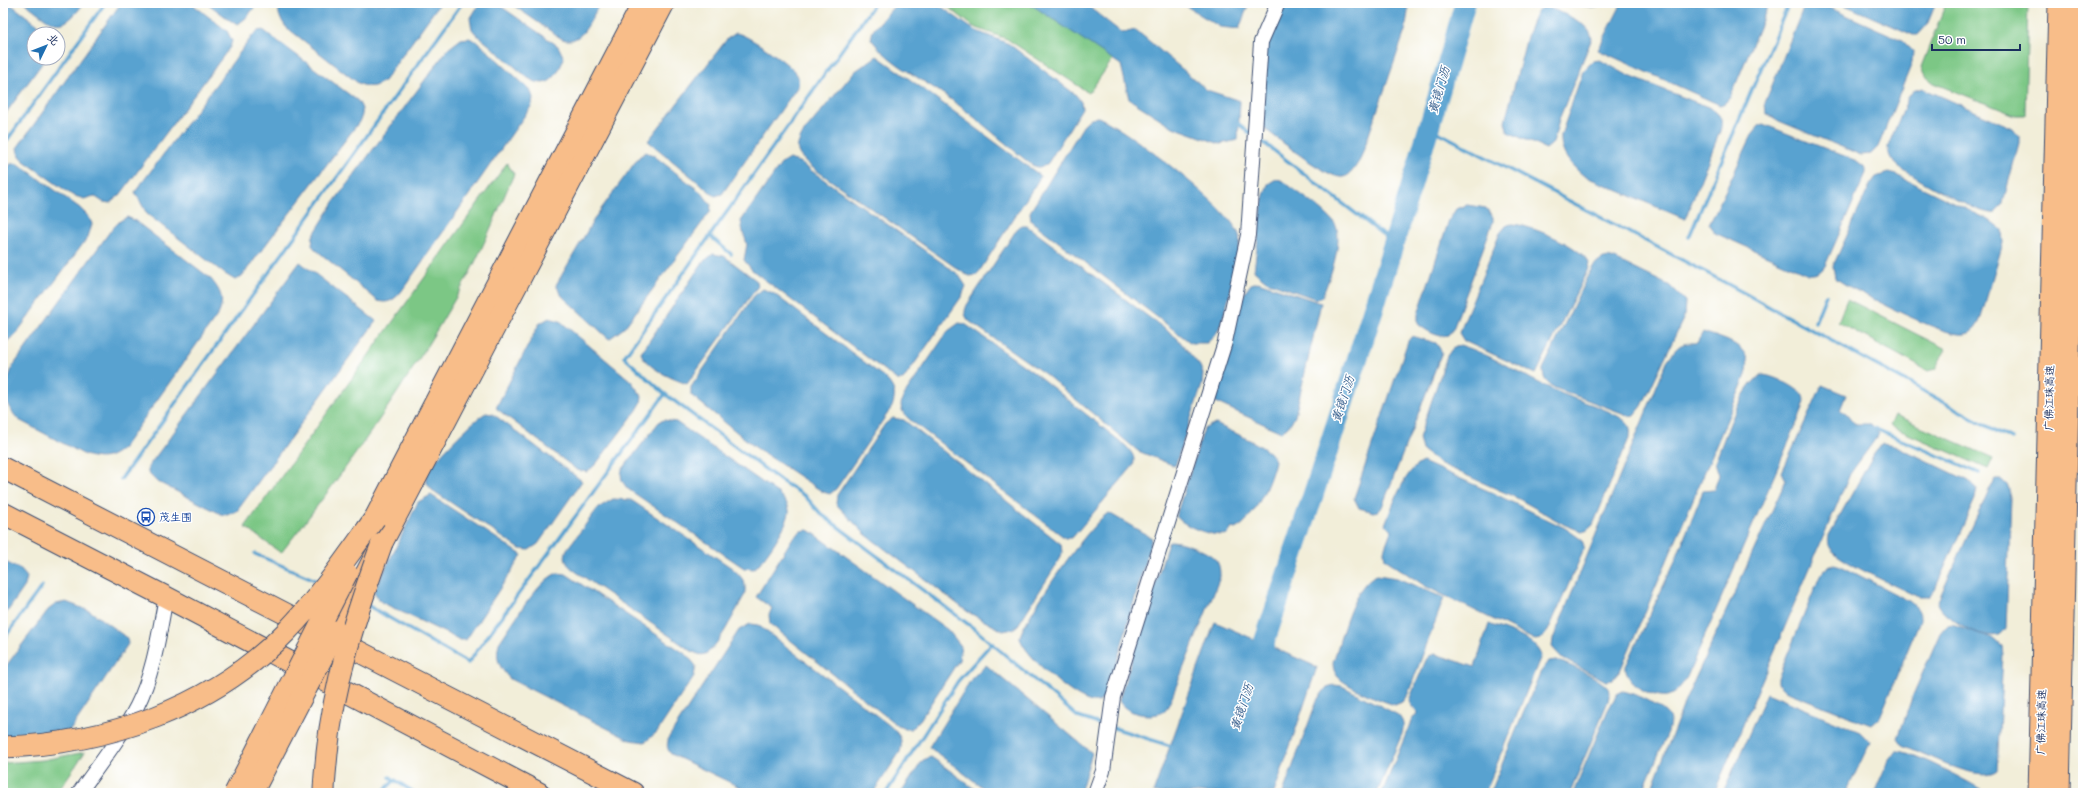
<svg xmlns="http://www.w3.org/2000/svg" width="2086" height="796" viewBox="0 0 2086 796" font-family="Mali,'LXGW WenKai TC',sans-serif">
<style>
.green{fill:#7bc785;stroke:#4b7b72}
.water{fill:#59a2d0;stroke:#3a6897}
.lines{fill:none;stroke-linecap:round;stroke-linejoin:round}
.stream{stroke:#59a2d0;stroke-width:3.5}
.river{stroke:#59a2d0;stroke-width:21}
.minor-casing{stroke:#3b4c70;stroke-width:16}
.highway-casing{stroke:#3b4c70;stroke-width:23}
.minor{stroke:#fff;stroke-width:14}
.highway{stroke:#f8bd89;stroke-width:21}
.highway-bridge-casing{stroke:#3b4c70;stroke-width:23;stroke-linecap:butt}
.highway-bridge{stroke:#f8bd89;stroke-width:21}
.labels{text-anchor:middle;stroke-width:3;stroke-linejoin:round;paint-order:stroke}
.street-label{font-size:11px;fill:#1b2f5e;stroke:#fff}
.transit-label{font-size:11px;fill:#164399;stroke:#fff;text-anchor:start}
.water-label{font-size:12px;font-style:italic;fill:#345d8c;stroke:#fff}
</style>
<rect width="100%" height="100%" fill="#fff"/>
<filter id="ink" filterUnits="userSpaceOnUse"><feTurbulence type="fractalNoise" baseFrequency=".025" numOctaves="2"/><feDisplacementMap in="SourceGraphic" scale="8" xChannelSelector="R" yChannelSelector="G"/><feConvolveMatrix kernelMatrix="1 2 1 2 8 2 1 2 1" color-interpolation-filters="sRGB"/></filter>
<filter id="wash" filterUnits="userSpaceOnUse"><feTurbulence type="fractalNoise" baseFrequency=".012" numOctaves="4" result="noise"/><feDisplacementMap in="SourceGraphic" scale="16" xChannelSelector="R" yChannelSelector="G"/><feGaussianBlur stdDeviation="0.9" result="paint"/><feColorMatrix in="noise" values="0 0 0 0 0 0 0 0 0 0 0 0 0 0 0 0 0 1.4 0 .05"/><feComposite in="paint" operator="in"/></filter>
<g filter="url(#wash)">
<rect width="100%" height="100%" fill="#f2eed9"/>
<!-- green -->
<g class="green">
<path d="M 943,3 L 1029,3 L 1113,59 L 1089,93 L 1007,39 L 974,27 Z"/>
<path d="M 1946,3 L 2028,3 L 2025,115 L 2015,115 L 1934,83 L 1924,75 L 1921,67 Z"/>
<path d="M 507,163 L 514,174 C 497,212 482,252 462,287 C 408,382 348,468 281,553 L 245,527 Z"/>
<path d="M 1847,299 L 1946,349 L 1935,369 L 1928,371 L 1838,322 Z"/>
<path d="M 1895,415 L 1993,458 L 1988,469 L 1890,426 Z"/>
<path d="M 85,752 L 57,793 L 3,793 L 3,763 L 43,760 Z"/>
</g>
<!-- water -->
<g class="water">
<path d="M 3,3 L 9,3 L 50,34 L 34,34 L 34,58 L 46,58 L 3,117 Z"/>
<path d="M 25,3 L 84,3 C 60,36 53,24 25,3 Z"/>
<path d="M 121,3 L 191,3 L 227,31 L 232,41 L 230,47 L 120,195 L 110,203 L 103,202 L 94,196 L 84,199 L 72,195 L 24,161 L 18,153 L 17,148 Z"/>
<path d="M 207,3 L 258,3 L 246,18 L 238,24 L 231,21 Z"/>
<path d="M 281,3 L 440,3 L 384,81 C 374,88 369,88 358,83 L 286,27 C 280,18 276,13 281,3 Z"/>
<path d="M 480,3 L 496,3 L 558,46 L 564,58 C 557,76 549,91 528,78 L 476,34 L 472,29 L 470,19 Z"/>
<path d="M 510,3 L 600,3 C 591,18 583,46 562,39 Z"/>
<path d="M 897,3 L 936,3 L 974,30 L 1009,44 L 1076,95 L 1081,102 L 1082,108 L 1048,163 C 1042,168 1039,168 1032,165 C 1004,143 977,118 949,98 C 923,79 890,65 871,39 L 873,30 Z"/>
<path d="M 1029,3 L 1084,3 L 1122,33 L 1136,30 L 1207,90 L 1240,101 L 1238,140 L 1220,144 L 1173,127 L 1129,99 L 1121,65 Z"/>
<path d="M 1181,3 L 1249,3 L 1239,29 L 1220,27 Z"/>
<path d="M 1281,3 L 1407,3 L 1408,12 L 1405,31 L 1360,160 C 1355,167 1351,176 1343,177 C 1328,180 1275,136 1261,126 L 1262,53 Z"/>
<path d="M 1573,3 L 1605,3 C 1595,10 1584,6 1573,3 Z"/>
<path d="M 1622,3 L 1769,3 L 1731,96 L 1725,103 L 1720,105 L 1598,50 Z"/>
<path d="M 1809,3 L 1819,3 L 1902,40 L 1913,51 L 1912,63 L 1878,147 L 1871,154 L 1861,155 L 1779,121 L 1766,113 L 1765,103 L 1802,11 Z"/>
<path d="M 1840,3 L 1936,3 L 1927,25 L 1918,35 L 1913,35 Z"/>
<path d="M 1548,7 C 1562,14 1588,21 1592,38 L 1560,117 L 1553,143 L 1546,149 L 1508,132 L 1505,122 L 1528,33 L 1537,12 L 1541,8 Z"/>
<path d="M 263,30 L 358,101 C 363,109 364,113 359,122 L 242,276 L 235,280 L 225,274 L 147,214 L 135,192 L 253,35 L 258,31 Z"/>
<path d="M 736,33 C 747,34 788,63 795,72 C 799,76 799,81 798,86 L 722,194 L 715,196 L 648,141 L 727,39 Z"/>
<path d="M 469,38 L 478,42 L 530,90 L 533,97 L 532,105 L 401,292 C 394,300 388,304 378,301 L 315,249 L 312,245 L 313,236 L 336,199 L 448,49 L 461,39 Z"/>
<path d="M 877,56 C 933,95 986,136 1041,176 L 977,275 L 970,276 L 965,274 L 813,168 C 798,155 792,151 804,132 L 854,72 Z"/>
<path d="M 1600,60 L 1629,76 L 1708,107 C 1719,113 1724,118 1720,131 L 1685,219 L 1584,176 C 1570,164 1560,154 1561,135 L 1583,71 L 1593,61 Z"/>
<path d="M 1922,88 L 2013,128 L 2019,136 L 2019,143 L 2002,206 L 1995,213 C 1982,217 1909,175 1897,165 C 1890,159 1888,154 1888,146 L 1908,98 L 1913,91 Z"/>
<path d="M 1098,117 C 1125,128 1232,209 1239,235 C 1243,248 1225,319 1217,332 C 1215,336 1210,340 1207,343 L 1191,343 L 1031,221 L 1030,212 L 1085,123 L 1091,118 Z"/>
<path d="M 1763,124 L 1857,161 L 1866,168 L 1866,173 L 1825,266 C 1821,272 1816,275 1808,274 L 1715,233 L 1709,225 L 1753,133 L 1760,125 Z"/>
<path d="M 646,152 L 653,155 L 702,193 L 711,205 L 710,212 L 624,328 L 609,339 L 562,296 L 556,285 L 596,216 L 639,157 Z"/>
<path d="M 789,159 L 799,162 L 958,274 L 966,286 L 962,296 L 903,380 L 897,380 L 752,270 L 744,260 L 747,244 L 743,232 L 741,221 L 781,164 Z"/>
<path d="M 15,163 L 20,165 L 80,208 L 89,217 L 92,224 L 88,237 L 15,335 L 6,342 L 3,342 L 3,170 L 11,164 Z"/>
<path d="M 1888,173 L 1896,175 L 1989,220 L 2002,230 L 2003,243 L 1980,320 C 1977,327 1973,333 1965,334 C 1945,338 1868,296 1846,285 L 1835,278 L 1833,266 L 1870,185 L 1876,177 Z"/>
<path d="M 1276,179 L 1281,180 C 1293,189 1331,214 1336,226 C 1343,244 1329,280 1322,297 L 1316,299 L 1266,281 L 1254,271 L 1263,198 L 1268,184 Z"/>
<path d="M 1467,205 L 1486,208 L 1493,217 L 1493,222 L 1453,329 L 1448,335 C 1439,339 1425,330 1418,324 L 1418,314 L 1449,220 L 1456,209 Z"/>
<path d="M 127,217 L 134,220 L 210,278 C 220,290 225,298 219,313 L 123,448 C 110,459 101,460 85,455 L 19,420 C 0,400 4,390 13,366 L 111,230 L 120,221 Z"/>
<path d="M 1513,224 C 1532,226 1581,246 1589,263 L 1587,271 L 1536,374 L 1464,341 L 1459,333 L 1500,233 L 1507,225 Z"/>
<path d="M 1019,226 L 1027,226 L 1177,338 L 1200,366 L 1203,374 L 1202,385 L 1175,466 L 1138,451 L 1045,374 L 969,321 C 964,315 964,312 967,305 Z"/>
<path d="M 713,254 L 724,256 L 757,281 L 758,286 L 687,384 C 673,379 646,368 641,353 L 703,262 Z"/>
<path d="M 1607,257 L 1615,259 L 1670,286 L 1685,301 L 1684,317 L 1642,406 L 1635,415 L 1630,416 L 1555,388 C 1546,383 1543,379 1543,369 L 1588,275 C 1593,266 1597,260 1607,257 Z"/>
<path d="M 300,262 L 376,321 L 237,511 L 227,515 L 221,514 L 156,481 L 148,473 L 148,467 Z"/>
<path d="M 1258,282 L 1321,303 L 1295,416 L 1288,427 L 1281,432 L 1215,402 L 1215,384 L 1245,292 L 1251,284 Z"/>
<path d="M 763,289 L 773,293 L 884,377 C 894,387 897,393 892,407 L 836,489 L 830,494 L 823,492 L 755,447 L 691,395 L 691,387 L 754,296 Z"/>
<path d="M 549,318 L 560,321 L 631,381 L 642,396 L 641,403 L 637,410 L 596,464 L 587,472 L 577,470 L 496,408 L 539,324 Z"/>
<path d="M 959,323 L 965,324 L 1037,375 L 1126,446 C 1132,453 1136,457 1133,466 L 1072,538 L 1065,538 L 914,423 C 902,414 897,407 905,394 L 948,331 Z"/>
<path d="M 1703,332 C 1725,340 1755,345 1746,375 L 1620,671 L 1612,680 L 1606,681 L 1563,659 L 1552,647 L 1553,639 L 1667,361 C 1677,347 1679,342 1697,343 Z"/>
<path d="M 1412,336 L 1436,343 L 1442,352 L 1382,507 L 1379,511 L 1374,512 L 1359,508 L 1354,498 L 1408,341 Z"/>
<path d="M 1460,345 C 1493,355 1522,376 1554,390 C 1576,401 1604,406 1624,420 C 1630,425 1631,429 1630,436 L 1593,525 L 1586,531 L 1581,531 L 1565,525 L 1519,499 L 1439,463 L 1422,450 L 1419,438 L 1447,356 L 1452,349 Z"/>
<path d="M 1762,375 C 1772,375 1798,387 1803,396 C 1805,400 1803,405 1803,409 L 1687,677 C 1682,685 1676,694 1667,696 C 1651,698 1624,683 1626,666 L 1675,561 L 1703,491 L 1714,490 L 1719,475 L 1715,462 C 1725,439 1740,386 1762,375 Z"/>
<path d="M 1822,385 L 1846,395 L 1840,410 L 1846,413 L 1855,424 L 1871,424 L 1879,434 L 1850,474 L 1714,793 L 1650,793 L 1685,701 L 1786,480 L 1782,472 Z"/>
<path d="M 486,413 L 493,414 L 582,481 L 538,544 L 529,550 L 520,549 L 432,490 C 429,486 425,482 426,476 C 428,465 475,418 486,413 Z"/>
<path d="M 893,418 L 904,420 L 1061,544 L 1062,553 L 1060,559 L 1018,625 L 1013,629 L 1003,631 L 968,612 L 865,534 L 836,504 L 837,495 L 885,424 Z"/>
<path d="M 664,420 L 676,422 L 779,494 C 783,499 788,503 789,510 C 791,521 763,562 754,569 L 744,568 L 628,489 C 622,482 620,478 622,470 L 659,422 Z"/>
<path d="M 1216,424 C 1229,431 1272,447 1275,461 C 1271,480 1254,521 1235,529 L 1232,528 L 1228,534 C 1215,538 1184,527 1176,516 L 1204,429 L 1211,425 Z"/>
<path d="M 1883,443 L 1894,445 L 1969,481 L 1977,488 L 1975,499 L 1935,589 L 1928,597 L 1918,597 C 1901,588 1841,563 1831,549 C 1828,545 1828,540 1829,535 L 1874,454 Z"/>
<path d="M 1423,462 L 1495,494 L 1565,528 L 1582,540 L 1584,546 L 1582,554 L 1548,631 L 1541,639 L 1535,640 L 1425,586 L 1385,559 L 1384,550 L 1391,531 L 1385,524 C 1393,506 1405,468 1423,462 Z"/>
<path d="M 1996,480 L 2002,480 L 2008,486 L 2011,498 L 2006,628 C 2004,631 2002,634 1999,635 C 1983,640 1942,618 1937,603 L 1989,490 Z"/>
<path d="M 431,495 L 522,555 L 466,640 L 460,640 L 381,602 L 374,592 L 418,502 Z"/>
<path d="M 613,499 L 631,500 L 732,568 C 742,577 748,583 744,596 C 736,610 718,648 705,654 C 700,656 697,653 693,652 L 578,573 C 568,566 562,561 567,549 L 598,508 Z"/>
<path d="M 1109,513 L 1152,538 L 1109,689 C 1106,694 1103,701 1097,702 C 1081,707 1021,653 1020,637 C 1023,620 1094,517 1109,513 Z"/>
<path d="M 807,530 L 812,532 L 948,630 L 961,646 L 959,660 L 920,720 L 911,729 L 905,729 L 898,726 L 770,624 L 769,615 L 772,608 L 756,597 L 792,539 L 801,531 Z"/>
<path d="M 1171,541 C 1181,541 1208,551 1215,559 C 1220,564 1220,571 1220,577 L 1169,704 C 1167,708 1164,712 1160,713 C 1149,718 1123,713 1119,700 L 1168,543 Z"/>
<path d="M 3,561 L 20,569 L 27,577 L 25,586 L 3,618 Z"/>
<path d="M 1834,564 L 1841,566 L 1909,601 C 1916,607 1921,610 1920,620 L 1880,717 L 1871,725 L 1785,691 L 1778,684 L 1778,678 L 1820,576 L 1824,570 Z"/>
<path d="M 558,573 L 566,574 L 687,655 L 696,666 L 694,676 L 657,732 L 645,742 L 630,740 L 510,679 C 499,667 495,659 499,643 C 510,627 540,577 558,573 Z"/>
<path d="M 1377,575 L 1397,578 L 1444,598 L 1408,694 L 1402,702 L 1395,705 C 1381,701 1347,687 1338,677 C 1334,672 1333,668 1333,662 C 1341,640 1353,583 1377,575 Z"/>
<path d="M 66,602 L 90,611 L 127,638 L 128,644 L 65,738 L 3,745 L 3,670 L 48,610 L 56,604 Z"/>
<path d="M 1215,622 L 1317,667 L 1274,793 L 1153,793 Z"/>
<path d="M 750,624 L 758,625 L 889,725 C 899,734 904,739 900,752 L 873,793 L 752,793 L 671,754 C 666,748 667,744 669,737 L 739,630 Z"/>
<path d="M 1489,624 C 1505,631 1536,638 1541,656 L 1485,793 L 1382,793 L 1412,719 L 1418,714 L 1410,704 L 1409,700 L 1426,660 L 1429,656 L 1435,654 L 1475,667 Z"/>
<path d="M 1952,624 L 1993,638 L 2002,646 L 2003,655 L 1997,770 C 1981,784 1929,756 1910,748 L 1903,745 L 1898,738 L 1913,695 L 1940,633 L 1947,625 Z"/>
<path d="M 1556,660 C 1571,666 1601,677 1610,691 L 1608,701 L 1570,793 L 1490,793 L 1540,673 L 1549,661 Z"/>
<path d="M 986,665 L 1092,753 L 1080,793 L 990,793 L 929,747 L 972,678 Z"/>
<path d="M 1334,685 L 1342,686 L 1398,715 C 1404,722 1404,725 1402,734 L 1377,793 L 1283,793 L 1317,700 L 1327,687 Z"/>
<path d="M 1623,691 C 1634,693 1664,707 1669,717 C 1671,722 1669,727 1668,732 L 1642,793 L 1573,793 L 1608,710 L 1617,694 Z"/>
<path d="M 1767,693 L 1860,732 L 1870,742 L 1846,793 L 1723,793 Z"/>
<path d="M 1896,751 C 1909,749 1973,784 1987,793 L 1874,793 L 1889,759 Z"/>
<path d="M 931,757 L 937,761 L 980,793 L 901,793 L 923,760 Z"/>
</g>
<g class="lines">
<!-- stream -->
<g class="stream">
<path d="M 875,3 L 624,357 L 665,394 L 781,481 L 805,496 L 821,514 L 976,630 L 1078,717 L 1105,726"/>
<path d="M 1236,122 L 1250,133"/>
<path d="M 1430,128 L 1724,282 L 2011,439"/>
<path d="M 1259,139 L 1394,243"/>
<path d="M 3,146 L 105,3"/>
<path d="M 710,236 L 731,254"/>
<path d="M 1689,237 L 1789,3"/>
<path d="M 1815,322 L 1826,295"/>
<path d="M 1871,427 L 1979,473"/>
<path d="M 121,479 L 462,3"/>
<path d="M 255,554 L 320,582"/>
<path d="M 367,605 L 468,663 L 665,394"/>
<path d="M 3,640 L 42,586"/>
<path d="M 1111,727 L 1174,747"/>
<path d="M 390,777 L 415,793"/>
<path d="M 381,793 L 395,780"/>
<path d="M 886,793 L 958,681 L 992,643"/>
</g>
<!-- river -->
<path class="river" d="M 1255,670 C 1329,449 1402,227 1465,3"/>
</g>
</g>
<g filter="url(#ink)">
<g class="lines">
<!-- minor casing -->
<g class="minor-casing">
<g id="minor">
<path d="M 79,793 C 99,765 121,737 137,706 C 154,673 159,633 166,597"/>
<path d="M 1095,793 L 1103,771 L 1113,697 L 1225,342 L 1248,235 L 1261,42 L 1278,3"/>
</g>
</g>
<!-- highway casing -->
<g class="highway-casing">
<g id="highway">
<path d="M 3,468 L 633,793"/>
<path d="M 3,513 L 166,597 L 539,793"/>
<path d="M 375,518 L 643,3"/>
<path d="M 336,631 L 664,3"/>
<path d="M 2039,793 L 2059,3"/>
<path d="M 2059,793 L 2077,3"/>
</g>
</g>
<!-- minor -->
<use href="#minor" class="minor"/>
<!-- highway -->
<use href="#highway" class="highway"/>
<!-- highway-bridge casing -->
<g class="highway-bridge-casing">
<g id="highway-bridge">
<path d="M 3,747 C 107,744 212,708 286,632 C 320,597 347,557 375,518"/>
<path d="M 235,793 L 347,573"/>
<path d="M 252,793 L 336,631"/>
<path d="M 324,793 C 324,780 326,766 327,753 C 334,681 357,611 382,543"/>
</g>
</g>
<!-- highway-bridge -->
<use href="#highway-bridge" class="highway-bridge"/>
</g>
</g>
<!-- icons -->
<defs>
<g id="bus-ring" transform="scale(0.9)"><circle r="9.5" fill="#fff" stroke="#1a4fb4" stroke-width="1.5"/><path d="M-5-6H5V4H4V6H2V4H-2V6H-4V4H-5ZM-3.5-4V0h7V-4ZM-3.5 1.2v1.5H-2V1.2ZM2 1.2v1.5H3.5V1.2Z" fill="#1a4fb4"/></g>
</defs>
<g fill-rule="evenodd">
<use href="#bus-ring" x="146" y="517"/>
</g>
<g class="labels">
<!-- street labels -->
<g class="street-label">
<text transform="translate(2049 398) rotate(-89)" y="4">广佛江珠高速</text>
<text transform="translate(2041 722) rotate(-89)" y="4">广佛江珠高速</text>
</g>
<!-- transit labels -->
<g class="transit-label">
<text x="159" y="521">茂生围</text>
</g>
<!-- water labels -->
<g class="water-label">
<text transform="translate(1439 90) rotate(-74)" y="4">黄镜门沥</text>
<text transform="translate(1343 399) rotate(-72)" y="4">黄镜门沥</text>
<text transform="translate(1242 707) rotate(-72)" y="4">黄镜门沥</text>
</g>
</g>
<!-- margin -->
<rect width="2086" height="796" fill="none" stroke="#fff" stroke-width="16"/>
<!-- north arrow -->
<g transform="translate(46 46) rotate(47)"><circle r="19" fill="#ffffff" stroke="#a4acbf"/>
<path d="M0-3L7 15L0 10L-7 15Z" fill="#1f6fb2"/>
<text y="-6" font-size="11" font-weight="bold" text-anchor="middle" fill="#1b2f5e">北</text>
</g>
<!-- scale -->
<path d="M1932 44v6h88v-6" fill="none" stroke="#1b2f5e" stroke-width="2"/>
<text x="1938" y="44" font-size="12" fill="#1b2f5e" stroke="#ffffff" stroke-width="3" paint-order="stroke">50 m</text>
</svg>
